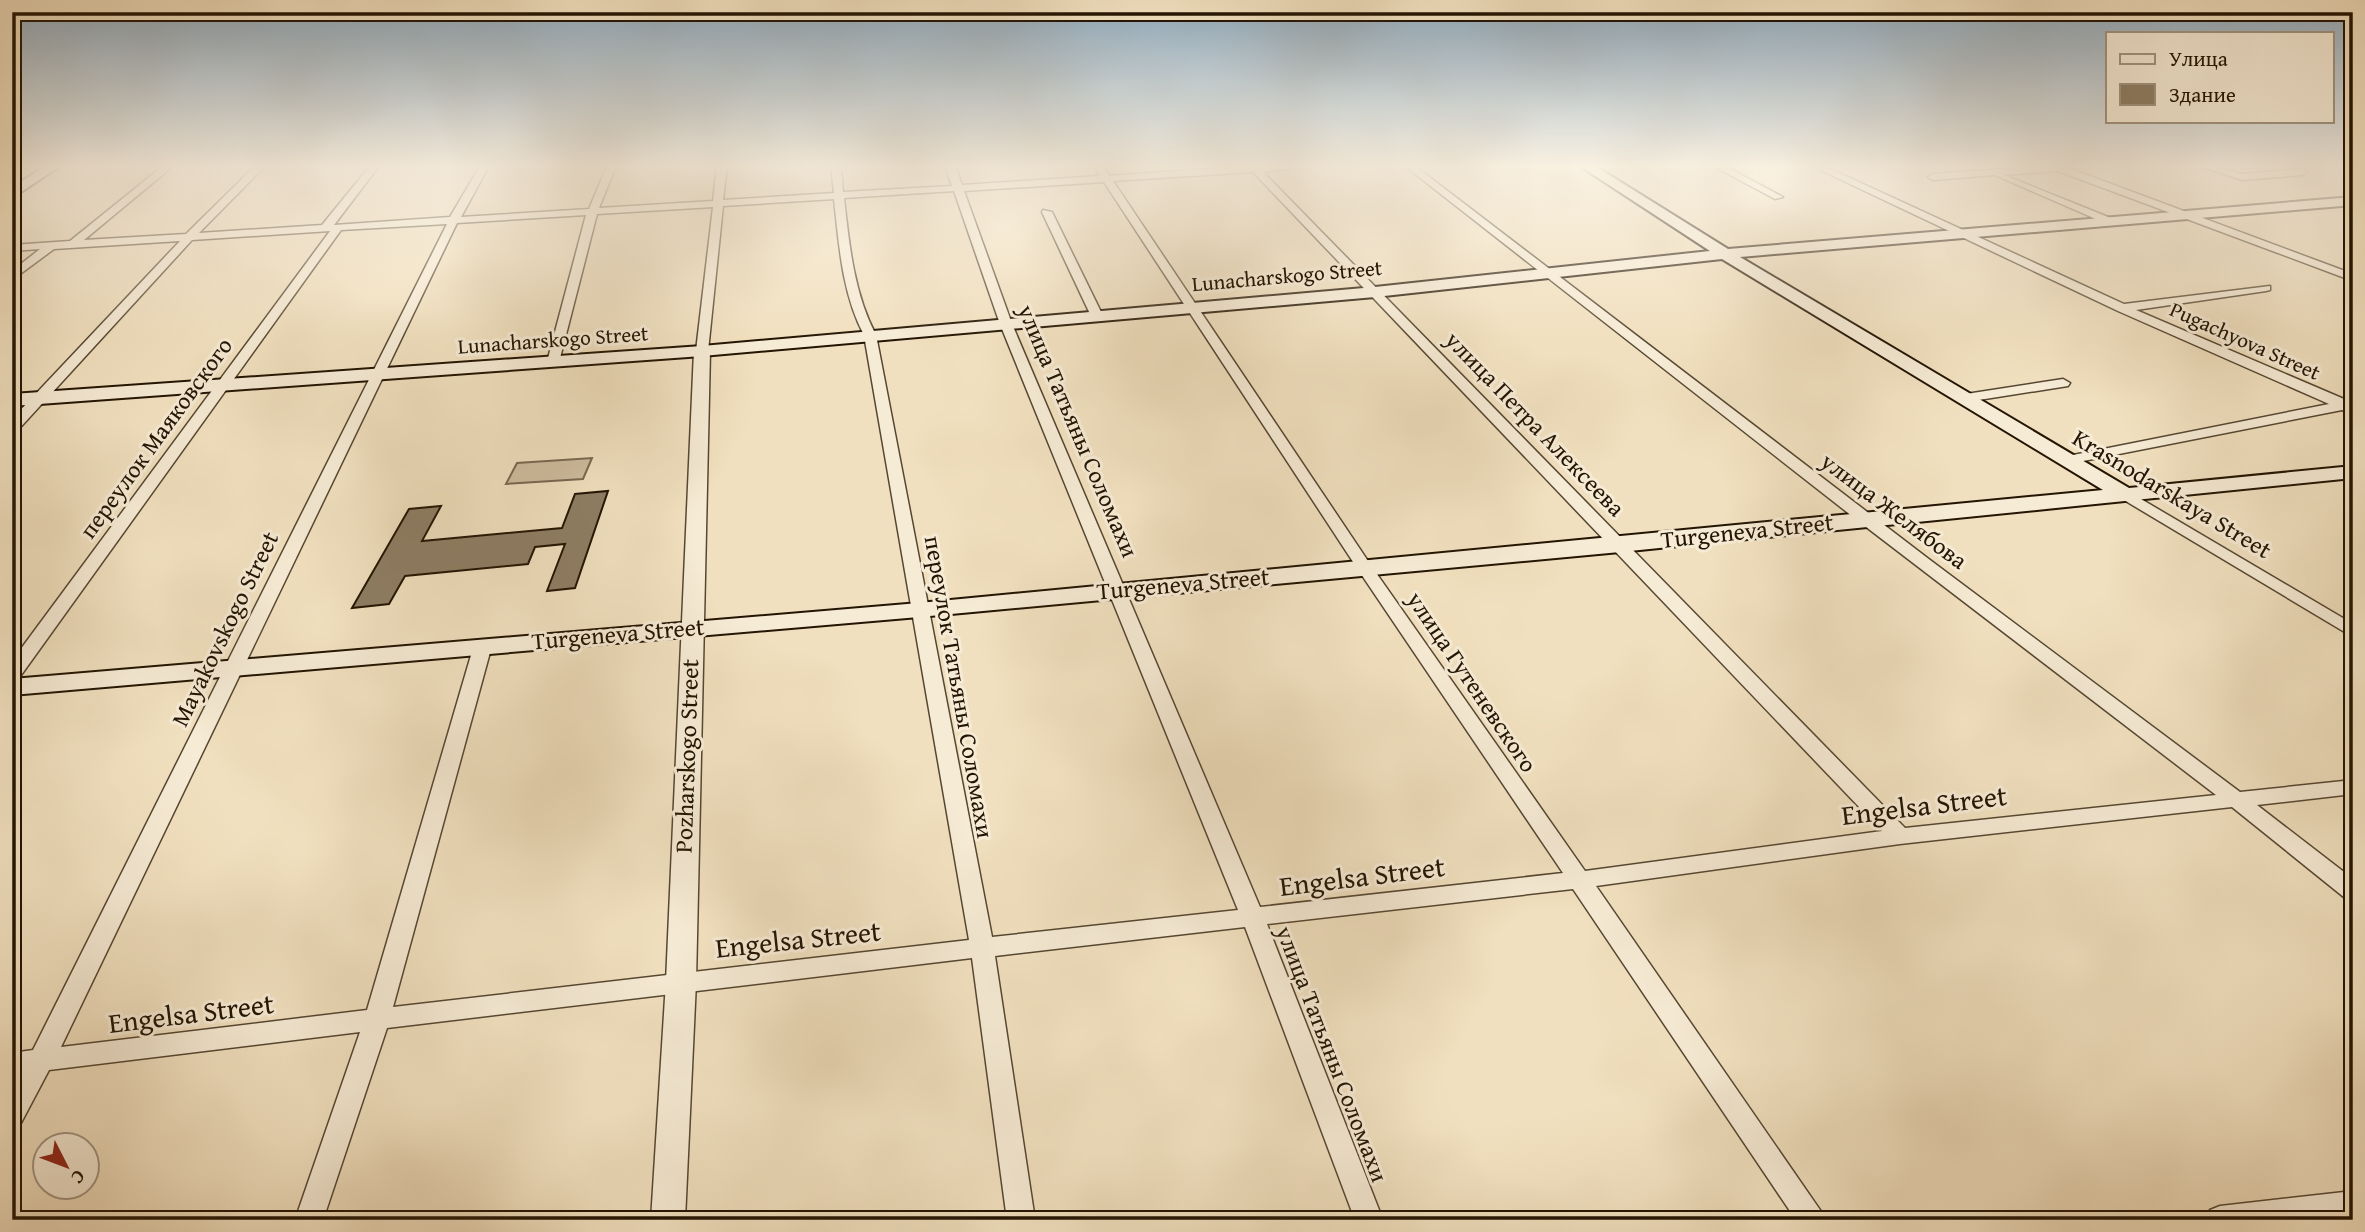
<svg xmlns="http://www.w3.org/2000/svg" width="2365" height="1232" viewBox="0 0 2365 1232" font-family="'Gentium Book Plus',serif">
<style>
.green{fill:#cebd9f;stroke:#786851;stroke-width:2}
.building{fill:#8e7e65;stroke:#231403;stroke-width:2}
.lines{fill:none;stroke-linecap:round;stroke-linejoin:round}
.minor-casing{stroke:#564732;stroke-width:3}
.tertiary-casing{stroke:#564732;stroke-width:3}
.secondary-casing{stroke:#231403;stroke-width:4}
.minor{fill:#f6ebd5;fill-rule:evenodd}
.tertiary{fill:#f6ebd5;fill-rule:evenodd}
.secondary{fill:#f6ebd5;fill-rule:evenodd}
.labels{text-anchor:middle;stroke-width:6;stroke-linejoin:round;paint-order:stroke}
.far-street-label{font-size:21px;fill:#231403;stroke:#f6ebd5}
.street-label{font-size:24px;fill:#231403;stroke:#f6ebd5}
.near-street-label{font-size:28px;fill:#231403;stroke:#f6ebd5}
</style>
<rect width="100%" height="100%" fill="#f1e0bf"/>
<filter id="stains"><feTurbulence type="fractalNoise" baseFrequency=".00286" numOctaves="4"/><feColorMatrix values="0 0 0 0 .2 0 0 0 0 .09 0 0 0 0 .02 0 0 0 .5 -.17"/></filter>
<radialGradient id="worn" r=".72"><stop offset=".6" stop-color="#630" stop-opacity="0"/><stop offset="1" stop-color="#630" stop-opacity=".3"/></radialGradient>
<!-- green -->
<path class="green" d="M 592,458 L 583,479 L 506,484 L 517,463 Z"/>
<!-- building -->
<path class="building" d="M 608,491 L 575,588 L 547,591 L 565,544 L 535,547 L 528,564 L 405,576 L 389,604 L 352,608 L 409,509 L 441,506 L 422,541 L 562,528 L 575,494 Z"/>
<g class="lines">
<!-- minor casing -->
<g class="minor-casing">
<g id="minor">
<path d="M 12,166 L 35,166 L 12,170 Z"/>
<path d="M 163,166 L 173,166 L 84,240 L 186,234 L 255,166 L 265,166 L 199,233 L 322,225 L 370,166 L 379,166 L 334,225 L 450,217 L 480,166 L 489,166 L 461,217 L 589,209 L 607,166 L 616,166 L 599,208 L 713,201 L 717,166 L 727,166 L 723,200 L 834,193 L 831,166 L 841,166 L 843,192 L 952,186 L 945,166 L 955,166 L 962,185 L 1100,176 L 1094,166 L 1103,166 L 1109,176 L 1248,166 L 1312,166 L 1263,172 L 1905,828 L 2216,795 L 1857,520 L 1405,166 L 1415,166 L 1930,560 L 2240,792 L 2353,780 L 2353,794 L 2257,805 L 2353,879 L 2353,900 L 2345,898 L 2232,807 L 1900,844 L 1596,886 L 1827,1220 L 1796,1220 L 1573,889 L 1267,924 L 1383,1220 L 1355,1220 L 1245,927 L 995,956 L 1035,1220 L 1007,1220 L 972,958 L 387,1028 L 323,1220 L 295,1220 L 360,1032 L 49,1070 L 21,1123 L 12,1127 L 12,1089 L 20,1074 L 12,1075 L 12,1053 L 33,1050 L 447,224 L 341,230 L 19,678 L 12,680 L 12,661 L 330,231 L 192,240 L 17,431 L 12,432 L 12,419 L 180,241 L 54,249 L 12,280 L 12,271 L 40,249 L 12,251 L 12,245 L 70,241 ZM 1253,172 L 1882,831 L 1585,871 L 1372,567 L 1113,181 ZM 1104,182 L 1357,568 L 1563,873 L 1260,907 L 1012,324 L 964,191 ZM 954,191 L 1000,324 L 1238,910 L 992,937 L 876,335 C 854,294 849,244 844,198 ZM 834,199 C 839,244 842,294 864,335 L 969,940 L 393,1007 L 492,645 L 483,640 L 474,645 L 367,1010 L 61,1047 L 457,223 L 586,215 L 547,362 L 553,366 L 559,362 L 597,214 L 713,207 L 696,351 L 702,355 L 708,351 L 723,206 Z"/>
<path d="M 1713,166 L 1725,166 L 1783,197 L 1775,199 Z"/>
<path d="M 1812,166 L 1824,166 L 2124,304 L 2270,286 L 2270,290 L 2266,291 L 2136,310 L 2351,402 L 2353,414 L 2342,410 L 2068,464 L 2063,463 L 2061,460 L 2068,456 L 2329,404 L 2118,311 Z"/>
<path d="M 2043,166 L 2063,166 L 2353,274 L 2353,281 L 2058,171 L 2004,175 L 2113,219 L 2113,223 L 2105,223 L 1995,175 L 1933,180 L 1928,177 L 1933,174 Z"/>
<path d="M 2200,166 L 2215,166 L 2242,174 L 2302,169 L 2307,172 L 2302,175 L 2242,180 Z"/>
<path d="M 1043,210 L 1052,212 L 1103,316 L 1101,319 L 1091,316 L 1042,212 Z"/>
<path d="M 2063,379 L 2070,383 L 2068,386 L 1966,402 L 1959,398 L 1966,394 Z"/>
<path d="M 2124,489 L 2353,624 L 2353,637 L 2119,497 L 2116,494 L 2119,491 Z"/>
<path d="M 2353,1191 L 2353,1217 L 2206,1220 L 2210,1210 L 2220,1206 Z"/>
</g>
</g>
<!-- tertiary casing -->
<g class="tertiary-casing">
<path id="tertiary" d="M 702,346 L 710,351 L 696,982 L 685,1220 L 651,1220 L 666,982 L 694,351 Z"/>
</g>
<!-- secondary casing -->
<g class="secondary-casing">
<g id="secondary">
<path d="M 45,166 L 60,166 L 12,198 L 12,188 Z"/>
<path d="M 1580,166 L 1595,166 L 1728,249 L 2353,197 L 2353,205 L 1740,257 L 2129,488 L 2353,466 L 2353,478 L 1620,552 L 919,617 L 12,695 L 12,679 L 919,603 L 2103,490 L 1722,259 L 1375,297 L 702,356 L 12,406 L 12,394 L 702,346 L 1375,287 L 1710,251 Z"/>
</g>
</g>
<!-- minor -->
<use href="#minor" class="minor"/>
<!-- tertiary -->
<use href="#tertiary" class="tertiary"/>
<!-- secondary -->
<use href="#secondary" class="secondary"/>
</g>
<!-- sky -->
<linearGradient id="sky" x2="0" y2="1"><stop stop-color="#8faabe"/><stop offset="0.49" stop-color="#f9f1e2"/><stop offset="1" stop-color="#f9f1e2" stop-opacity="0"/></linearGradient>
<rect width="2365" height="339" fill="url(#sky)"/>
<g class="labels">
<!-- far-street labels -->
<g class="far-street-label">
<text transform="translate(1287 276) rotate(-5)" y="7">Lunacharskogo Street</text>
<text transform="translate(553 340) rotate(-4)" y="7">Lunacharskogo Street</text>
<text transform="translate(2245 341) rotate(24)" y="7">Pugachyova Street</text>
</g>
<!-- street labels -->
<g class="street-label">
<text transform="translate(1535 424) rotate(46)" y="8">улица Петра Алексеева</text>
<text transform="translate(1078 431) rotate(67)" y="8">улица Татьяны Соломахи</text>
<text transform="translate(156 438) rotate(-54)" y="8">переулок Маяковского</text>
<text transform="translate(2172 494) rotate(31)" y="8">Krasnodarskaya Street</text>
<text transform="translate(1894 511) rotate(37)" y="8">улица Желябова</text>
<text transform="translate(1747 531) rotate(-6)" y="8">Turgeneva Street</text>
<text transform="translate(1183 584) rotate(-5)" y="8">Turgeneva Street</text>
<text transform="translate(225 629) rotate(-64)" y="8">Mayakovskogo Street</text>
<text transform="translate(618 634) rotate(-5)" y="8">Turgeneva Street</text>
<text transform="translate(1472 682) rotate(56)" y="8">улица Гутеневского</text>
<text transform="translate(959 687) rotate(80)" y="8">переулок Татьяны Соломахи</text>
<text transform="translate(687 756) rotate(-88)" y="8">Pozharskogo Street</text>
<text transform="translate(1332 1054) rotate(69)" y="8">улица Татьяны Соломахи</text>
</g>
<!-- near-street labels -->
<g class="near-street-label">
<text transform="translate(1924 805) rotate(-7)" y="10">Engelsa Street</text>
<text transform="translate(1362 876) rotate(-7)" y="10">Engelsa Street</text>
<text transform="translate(798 939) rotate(-6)" y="10">Engelsa Street</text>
<text transform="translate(191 1013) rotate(-7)" y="10">Engelsa Street</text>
</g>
</g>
<!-- margin -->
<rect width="2365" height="1232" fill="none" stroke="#f1e0bf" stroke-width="42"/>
<rect x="14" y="14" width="2337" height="1204" fill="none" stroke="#231403" stroke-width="3.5"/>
<rect x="21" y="21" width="2323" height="1190" fill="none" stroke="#231403" stroke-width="2"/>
<!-- legend -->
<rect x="2106" y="32" width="228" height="91" fill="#f6ebd5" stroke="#a29581" stroke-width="2"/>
<rect x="2120" y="54" width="35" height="10" fill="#f6ebd5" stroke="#a29581" stroke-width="2"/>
<text x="2169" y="66" font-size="21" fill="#231403">Улица</text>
<rect x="2120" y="84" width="35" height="21" fill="#8e7e65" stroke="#a29581" stroke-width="2"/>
<text x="2169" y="102" font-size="21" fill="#231403">Здание</text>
<!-- north arrow -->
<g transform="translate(66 1166) rotate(132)"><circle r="33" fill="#f6ebd5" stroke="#a29581" stroke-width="2"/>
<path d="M0-5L12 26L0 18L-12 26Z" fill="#8f2418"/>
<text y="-10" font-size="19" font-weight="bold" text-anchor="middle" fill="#231403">С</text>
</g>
<rect width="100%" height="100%" filter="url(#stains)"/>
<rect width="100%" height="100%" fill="url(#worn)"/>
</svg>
